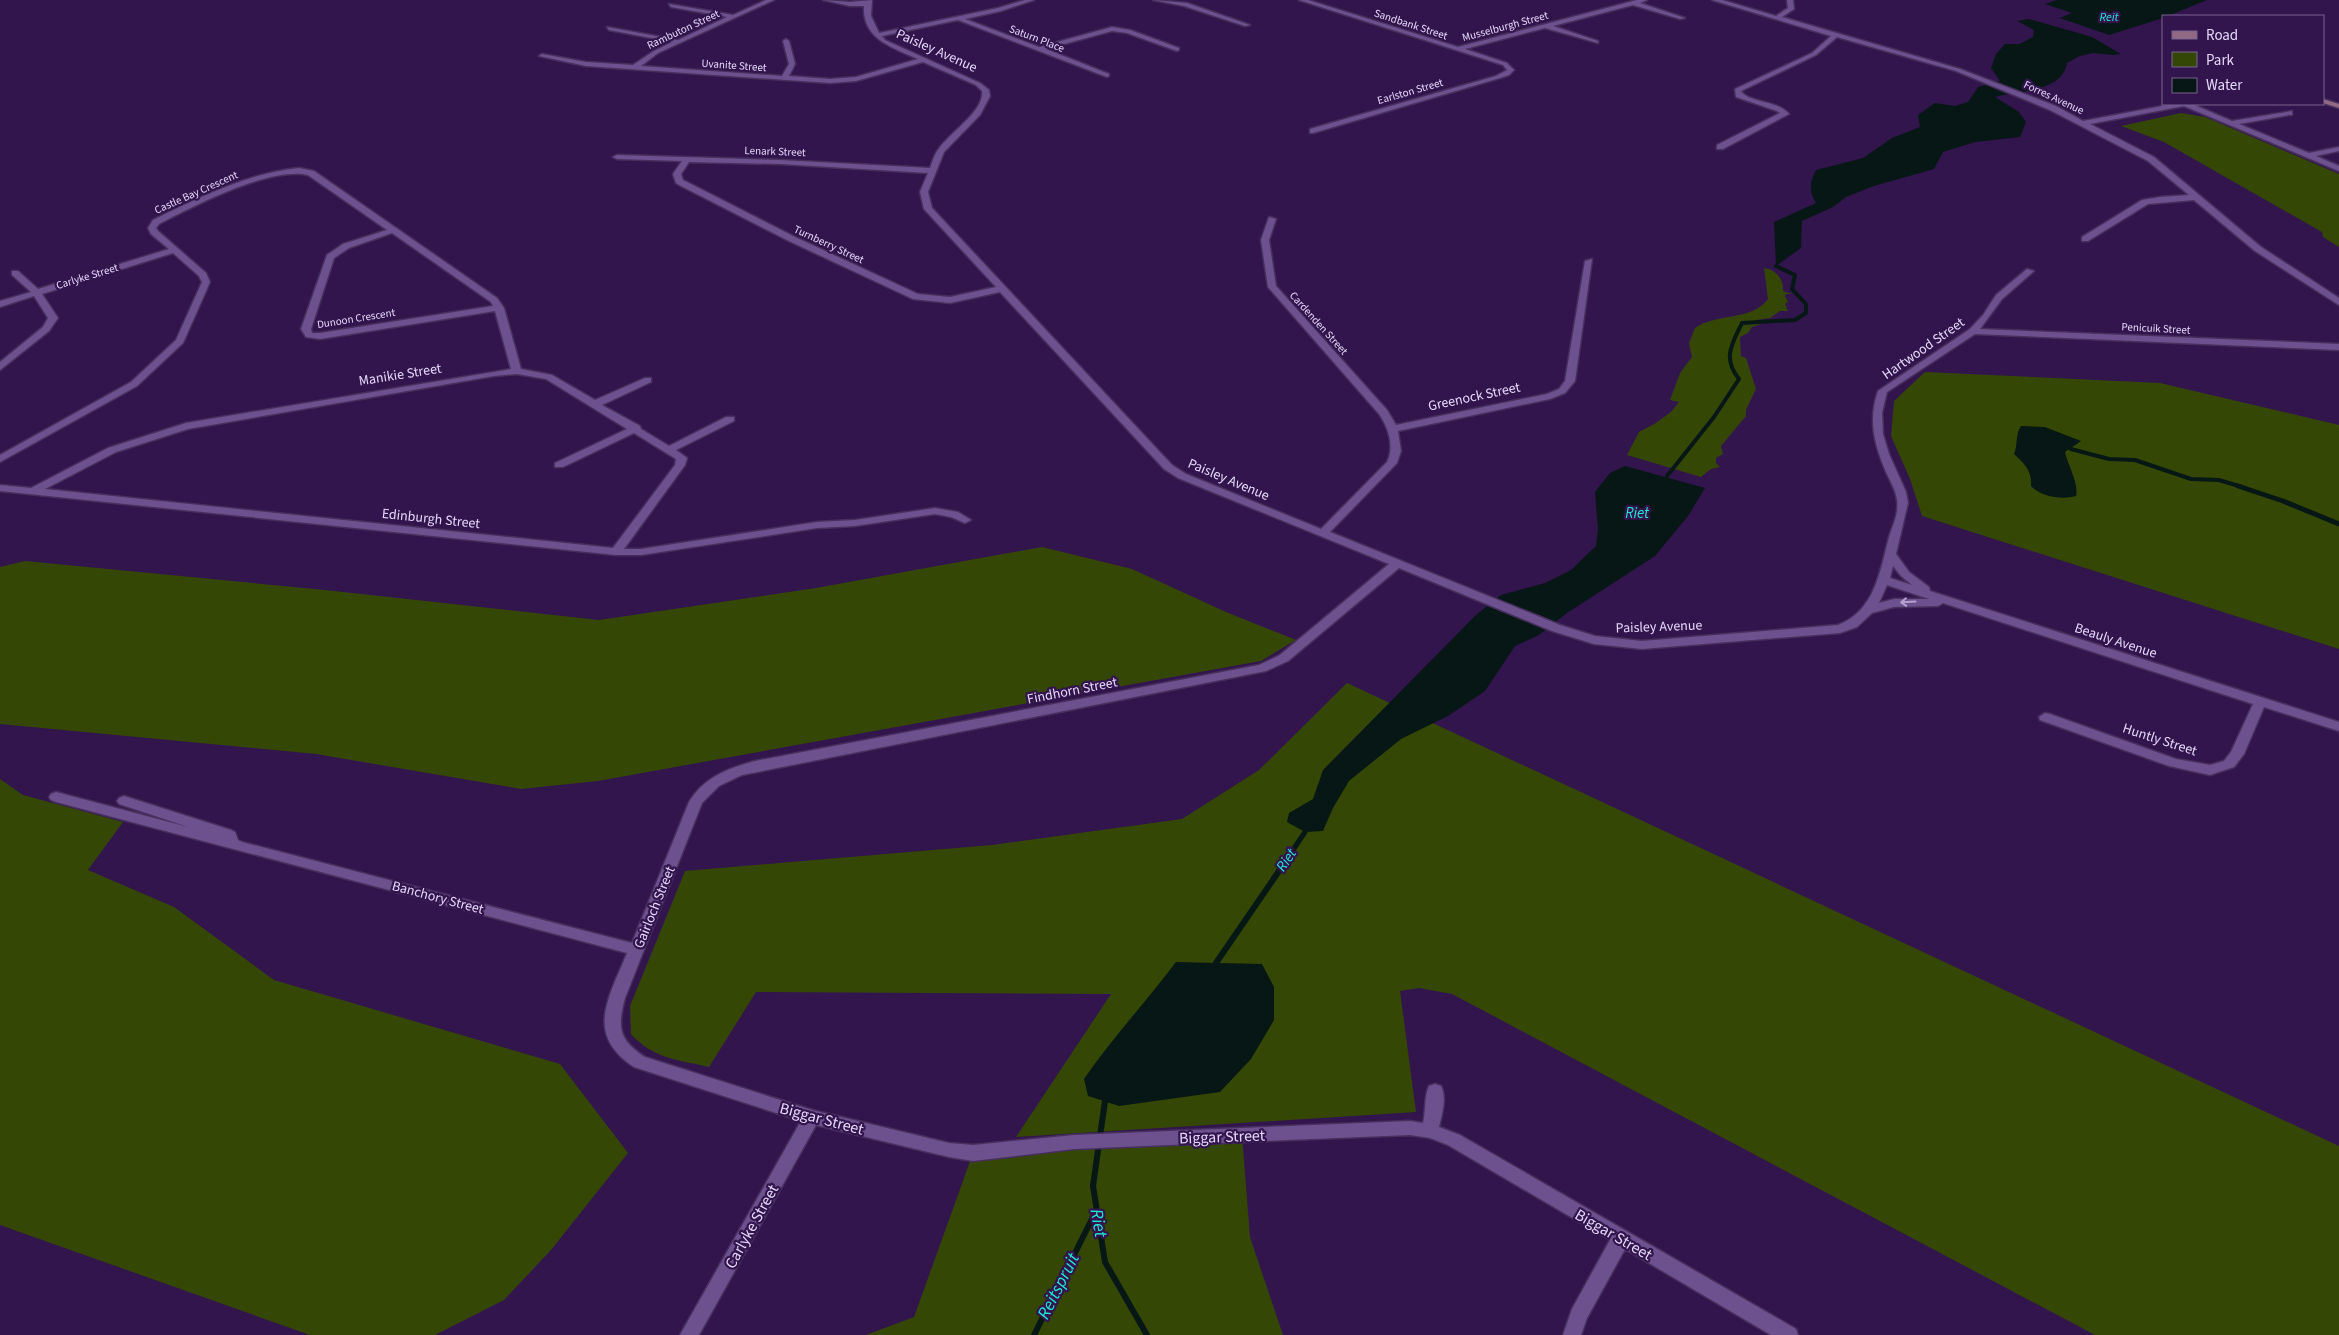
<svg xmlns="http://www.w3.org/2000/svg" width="2339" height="1335" viewBox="0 0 2339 1335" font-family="'Source Sans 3',sans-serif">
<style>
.green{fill:#354705}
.water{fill:#071715}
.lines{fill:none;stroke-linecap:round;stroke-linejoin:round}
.stream-far2{stroke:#071715;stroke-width:4}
.stream-far1{stroke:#071715;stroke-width:5}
.stream{stroke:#071715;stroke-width:6}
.street-casing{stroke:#472f5d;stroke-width:3}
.secondary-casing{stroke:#472f5d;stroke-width:3}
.street{fill:#6d518e;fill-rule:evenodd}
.secondary{fill:#906982;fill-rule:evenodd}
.oneway{stroke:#b5a1cf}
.labels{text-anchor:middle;stroke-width:4.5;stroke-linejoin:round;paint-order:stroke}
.far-street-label{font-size:11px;fill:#e5d7fa;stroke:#32154d}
.far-water-label{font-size:12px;font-style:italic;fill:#20e8d5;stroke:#32154d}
.street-label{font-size:14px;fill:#e5d7fa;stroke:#32154d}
.water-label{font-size:15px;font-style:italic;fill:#20e8d5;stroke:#32154d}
.near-street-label{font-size:16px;fill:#e5d7fa;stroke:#32154d}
.near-water-label{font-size:18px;font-style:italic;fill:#20e8d5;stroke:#32154d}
</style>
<rect width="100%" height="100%" fill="#32154d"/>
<!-- green -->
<g class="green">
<path d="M 2181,113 L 2205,117 L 2339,174 L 2339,247 L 2323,237 L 2322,232 L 2164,142 L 2121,126 Z"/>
<path d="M 1764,268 C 1776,269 1784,280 1783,291 L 1792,294 L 1786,294 L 1785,296 L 1788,302 L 1785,304 L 1788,311 L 1780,311 L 1770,318 L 1757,320 L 1761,324 L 1752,327 L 1748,333 L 1740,337 L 1741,356 L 1746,358 L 1756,389 L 1746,410 L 1746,416 L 1721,446 L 1723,454 L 1716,458 L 1716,463 L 1720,467 L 1711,469 L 1701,477 L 1627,455 L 1639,432 L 1656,423 L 1672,411 L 1679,402 L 1670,400 L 1680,373 L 1692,357 L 1689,343 L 1695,328 C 1716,313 1752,321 1768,299 Z"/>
<path d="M 1925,372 L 2160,383 L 2339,425 L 2339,649 L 1922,516 L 1910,479 L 1891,436 L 1894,401 Z"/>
<path d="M 1042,547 L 1132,569 L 1226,612 L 1296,640 L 1261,661 L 598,781 L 521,789 L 316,754 L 0,724 L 0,567 L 25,561 L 325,590 L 599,620 L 816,588 Z"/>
<path d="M 1347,683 L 2339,1146 L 2339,1335 L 2095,1335 L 1452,994 L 1419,988 L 1400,991 L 1416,1112 L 1016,1137 L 1111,994 L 756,992 L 709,1067 C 679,1060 653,1059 631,1034 L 630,1006 L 685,871 L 992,845 L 1182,819 L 1259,770 Z"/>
<path d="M 0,779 L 23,795 L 123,822 L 88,870 L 174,907 L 274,980 L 560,1064 L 628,1153 L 551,1250 L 504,1300 L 435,1335 L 310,1335 L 0,1225 Z"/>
<path d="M 1242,1135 L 1250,1237 L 1283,1335 L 866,1335 L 914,1317 L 973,1153 Z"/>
</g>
<!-- water -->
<g class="water">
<path d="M 2057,0 L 2207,0 L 2163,18 L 2109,35 L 2060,18 L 2072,13 L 2045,4 Z"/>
<path d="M 2029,19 L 2092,37 L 2121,54 L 2113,55 L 2093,53 L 2080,56 L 2067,63 C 2063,92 2017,91 1995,97 L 2019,112 L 2026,122 L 2020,137 L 1975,142 L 1943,152 L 1934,169 L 1874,186 L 1846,197 L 1833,207 L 1802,221 L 1801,248 L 1776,266 L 1774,222 L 1816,203 C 1809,191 1809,183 1816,170 L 1863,158 L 1892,138 L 1920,127 L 1918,115 L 1935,103 L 1955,106 L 1968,102 L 1978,87 L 2000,81 L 1991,68 L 1996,54 L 2005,44 L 2019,44 L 2033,37 L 2034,30 L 2017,21 Z"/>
<path d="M 2021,426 L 2045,427 L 2081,441 L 2065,452 C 2068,466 2079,483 2076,496 C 2062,500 2041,497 2031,486 C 2032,471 2025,464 2014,454 C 2018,445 2015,434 2021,426 Z"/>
<path d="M 1625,466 L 1705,488 L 1688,516 L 1655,556 L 1567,613 L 1539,635 L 1515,646 L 1485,691 L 1448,716 L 1401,739 L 1349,781 L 1333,808 L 1323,831 L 1305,832 L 1287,822 L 1289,813 L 1313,799 L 1323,770 L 1476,615 L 1501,595 L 1545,583 L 1571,570 L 1596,546 L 1598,529 L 1595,492 L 1610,473 Z"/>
<path d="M 1176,962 L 1262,964 L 1274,987 L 1274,1020 L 1251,1059 L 1220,1092 L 1119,1106 L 1088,1096 L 1084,1079 C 1112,1038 1146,1002 1176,962 Z"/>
</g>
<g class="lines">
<!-- stream-far2 -->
<g class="stream-far2">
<path d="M 2071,449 L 2109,459 L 2135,460 L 2191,479 L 2219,480 L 2242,487"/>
<path d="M 1667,476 L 1714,417 L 1739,379 C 1722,358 1732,344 1742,323 L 1795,320 L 1806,313 L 1806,304 L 1792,289 L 1795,275 L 1776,266"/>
</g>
<!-- stream-far1 -->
<g class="stream-far1">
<path d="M 2238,486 L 2283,501 L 2339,524"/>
<path d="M 1291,853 L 1305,832"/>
</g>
<!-- stream -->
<g class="stream">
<path d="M 1216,963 L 1292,852"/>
<path d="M 1105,1101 L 1093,1186 L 1105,1262 L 1147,1335"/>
<path d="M 1034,1335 L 1096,1211"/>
</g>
<!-- street casing -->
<g class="street-casing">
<g id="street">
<path d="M 766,0 L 774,0 L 658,53 L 641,66 L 782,76 L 789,64 L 783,41 L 786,39 L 789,41 L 795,64 L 789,76 L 830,79 L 856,77 L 918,59 C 893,48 862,39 864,6 L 850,6 L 823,0 L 850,2 L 872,0 L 871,16 L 879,33 L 998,8 L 1025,0 L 1034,0 L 1001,11 L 965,19 L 1039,47 L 1112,27 L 1130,30 L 1179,48 L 1179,50 L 1177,51 L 1127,33 L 1112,31 L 1046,49 L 1109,74 L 1109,76 L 1107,77 L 958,20 L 882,36 L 885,40 L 980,83 L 989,90 L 990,96 L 980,115 L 944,152 L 928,192 L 932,208 L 1172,465 L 1186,474 L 1321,529 L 1387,462 C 1395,446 1388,427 1379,414 L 1268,287 L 1261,240 L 1269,217 L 1276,219 L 1269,240 L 1276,286 L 1387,410 L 1396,425 L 1547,394 L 1559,389 L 1565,381 L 1585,261 L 1592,259 L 1575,381 L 1565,393 L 1550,399 L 1398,431 L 1401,451 L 1397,463 L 1330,532 L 1560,625 L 1595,636 L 1642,641 L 1838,625 C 1875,611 1880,571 1889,537 C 1893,525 1899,513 1897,500 C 1896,490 1890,481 1886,472 C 1874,444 1868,420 1878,391 L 1970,329 L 1983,315 L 1996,295 L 2027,269 L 2034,271 L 2002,299 L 1980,329 L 2339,344 L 2339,350 L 1975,334 L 1887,392 L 1882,413 L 1883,434 L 1889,454 L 1906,492 L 1908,503 L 1896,554 L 1909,572 L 1929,587 L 1930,591 L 2339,722 L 2339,731 L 2264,707 L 2244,754 L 2234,767 L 2210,775 L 2169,766 L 2040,720 L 2039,717 L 2045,713 L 2050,714 L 2176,759 L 2210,765 L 2224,761 L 2231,752 L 2253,704 L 1943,603 L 1938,606 L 1894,607 L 1872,613 L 1857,627 L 1840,633 L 1642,649 L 1594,644 L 1552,631 L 1399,568 L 1288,661 L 1266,671 L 742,775 L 719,786 L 702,803 L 625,998 C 617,1028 619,1040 645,1057 L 812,1110 L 949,1143 L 973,1145 L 1074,1135 L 1410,1121 L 1423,1123 C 1426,1111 1424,1096 1429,1086 L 1435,1084 L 1441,1086 C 1447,1098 1442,1114 1439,1127 L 1460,1135 L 1796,1329 L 1798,1335 L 1771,1335 L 1625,1249 L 1587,1318 L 1581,1335 L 1563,1335 L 1572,1309 L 1610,1240 L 1448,1145 L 1430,1138 L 1410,1135 L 1074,1149 L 973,1161 L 949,1157 L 816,1125 L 699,1335 L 680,1335 L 801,1121 L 634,1067 C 584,1034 609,998 627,953 L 56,802 L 51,800 L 49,797 L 51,794 L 56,792 L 188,827 L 119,804 L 117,801 L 119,798 L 124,796 L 231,830 L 235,832 L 238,840 L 242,842 L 632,943 L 689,802 C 704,777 729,768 755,761 L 1259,665 L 1280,655 L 1389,564 L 1178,478 L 1164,469 L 1000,292 L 950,303 L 913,299 L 789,241 L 681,186 L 676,183 L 673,174 L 682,161 L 617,159 L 613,157 L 617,155 L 780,160 L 930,168 C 932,163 934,155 938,150 C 948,134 985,111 982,91 L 976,85 L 923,62 L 856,81 L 830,83 L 586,66 L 539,56 L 542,54 L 586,62 L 633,65 L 654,51 L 672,42 L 609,30 L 607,27 L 678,40 L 727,17 L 671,7 L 669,4 L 733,15 ZM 689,162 L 780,164 L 928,173 L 920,192 L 924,209 L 996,287 L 950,297 L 918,294 L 795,237 L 687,182 L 683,180 L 681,174 ZM 1893,566 L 1901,576 L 1912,585 L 1890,578 ZM 1887,585 L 1929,599 L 1894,599 L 1879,603 Z"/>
<path d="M 1153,0 L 1187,3 L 1250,25 L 1245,26 L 1184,6 Z"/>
<path d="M 1299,0 L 1308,0 L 1458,47 L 1637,0 L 1647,0 L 1640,3 L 1685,18 L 1680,19 L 1633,5 L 1553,26 L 1598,41 L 1598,43 L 1545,28 L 1465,49 L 1507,63 L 1514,70 L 1509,75 L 1500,78 L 1313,133 L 1310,133 L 1310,129 L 1496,76 L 1507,70 L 1503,65 Z"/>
<path d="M 1712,0 L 1722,0 L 1776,16 L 1788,8 L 1787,0 L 1793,0 L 1794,9 L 1782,17 L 1960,69 L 2056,106 L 2083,121 L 2173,104 L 2192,104 L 2232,121 L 2292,111 L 2292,115 L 2289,115 L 2239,124 L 2309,153 L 2339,147 L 2339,151 L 2316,156 L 2339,166 L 2339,171 L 2184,106 L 2090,124 L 2154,157 L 2261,247 L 2339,298 L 2339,305 L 2255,251 L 2194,200 L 2148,204 L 2088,241 L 2082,241 L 2082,237 L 2142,200 L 2160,197 L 2189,195 L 2148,161 L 2050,110 L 1956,71 L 1837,37 L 1816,55 L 1741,91 C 1749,103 1777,100 1789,114 L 1723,149 L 1717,149 L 1717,145 L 1780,113 L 1777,111 L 1736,97 L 1735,89 L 1812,53 L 1831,36 Z"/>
<path d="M 299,168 L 314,171 L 497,298 L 504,308 L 521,369 L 552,375 L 595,400 L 645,378 L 651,378 L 651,382 L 602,405 L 640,426 L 641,429 L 669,446 L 726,417 L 734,417 L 734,421 L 676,450 L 687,458 L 685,465 L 624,549 L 641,549 L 817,522 L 855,520 L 935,508 L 958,512 L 971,520 L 965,523 L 951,517 L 935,514 L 855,526 L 817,528 L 641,555 L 616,555 L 0,491 L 0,485 L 31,488 L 108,448 L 186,423 L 511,369 L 495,311 L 320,339 L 306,337 L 301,329 L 327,255 L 343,244 L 387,230 L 308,175 C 271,166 194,206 159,224 L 156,228 L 158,231 L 206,273 L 210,282 L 183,343 L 137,386 L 0,462 L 0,455 L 131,382 L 176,340 L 202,282 L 199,276 L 173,253 L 42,294 L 58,318 L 49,331 L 0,370 L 0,362 L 43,327 L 48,318 L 34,296 L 0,307 L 0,301 L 31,292 L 12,275 L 12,271 L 18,271 L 38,289 L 169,249 L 151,234 L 148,228 L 153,220 C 198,198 248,173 299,168 ZM 392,233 L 491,302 L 493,306 L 320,333 L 312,333 L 311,329 L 334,258 L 349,248 ZM 517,374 L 546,379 L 627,429 L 555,463 L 555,467 L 563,467 L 634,433 L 676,459 L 675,465 L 613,548 L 45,489 L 116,452 L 188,429 L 494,376 Z"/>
</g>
</g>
<!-- secondary casing -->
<g class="secondary-casing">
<path id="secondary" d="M 2323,99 L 2339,104 L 2339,108 L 2323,103 Z"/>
</g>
<!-- street -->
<use href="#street" class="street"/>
<!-- secondary -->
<use href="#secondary" class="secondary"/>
</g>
<!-- one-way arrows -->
<defs><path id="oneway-shaft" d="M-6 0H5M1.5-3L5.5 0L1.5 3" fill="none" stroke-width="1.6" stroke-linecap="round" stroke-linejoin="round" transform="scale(1.25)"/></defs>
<use class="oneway" href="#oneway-shaft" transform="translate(1908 602) rotate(177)"/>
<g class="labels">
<!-- far-street labels -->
<g class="far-street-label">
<text transform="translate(1411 24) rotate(18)" y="4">Sandbank Street</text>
<text transform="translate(1505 26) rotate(-15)" y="4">Musselburgh Street</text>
<text transform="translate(683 29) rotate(-25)" y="4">Rambuton Street</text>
<text transform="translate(1037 38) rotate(21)" y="4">Saturn Place</text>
<text transform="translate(734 65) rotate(4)" y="4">Uvanite Street</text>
<text transform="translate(1410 91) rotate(-16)" y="4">Earlston Street</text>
<text transform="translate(2054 97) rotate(25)" y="4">Forres Avenue</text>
<text transform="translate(775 151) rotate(2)" y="4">Lenark Street</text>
<text transform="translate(196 192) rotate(-24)" y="4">Castle Bay Crescent</text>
<text transform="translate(829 244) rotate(25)" y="4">Turnberry Street</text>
<text transform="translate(87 276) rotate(-17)" y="4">Carlyke Street</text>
<text transform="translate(356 318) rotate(-9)" y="4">Dunoon Crescent</text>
<text transform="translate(1319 323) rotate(48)" y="4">Cardenden Street</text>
<text transform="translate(2156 328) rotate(3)" y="4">Penicuik Street</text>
</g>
<!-- far-water labels -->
<g class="far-water-label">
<text x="2109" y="21">Reit</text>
</g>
<!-- street labels -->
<g class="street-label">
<text transform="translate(937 50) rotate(24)" y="5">Paisley Avenue</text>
<text transform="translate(1923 348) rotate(-35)" y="5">Hartwood Street</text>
<text transform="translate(400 374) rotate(-9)" y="5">Manikie Street</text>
<text transform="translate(1474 396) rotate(-12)" y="5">Greenock Street</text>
<text transform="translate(1229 479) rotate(23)" y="5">Paisley Avenue</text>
<text transform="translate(431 518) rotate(6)" y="5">Edinburgh Street</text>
<text transform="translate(1659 626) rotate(-2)" y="5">Paisley Avenue</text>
<text transform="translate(2116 640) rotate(18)" y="5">Beauly Avenue</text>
<text transform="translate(1072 690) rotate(-11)" y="5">Findhorn Street</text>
<text transform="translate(2160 739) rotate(18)" y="5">Huntly Street</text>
<text transform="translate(438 897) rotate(15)" y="5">Banchory Street</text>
<text transform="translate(654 907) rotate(-68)" y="5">Gairloch Street</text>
</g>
<!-- water labels -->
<g class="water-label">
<text x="1637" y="518">Riet</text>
<text transform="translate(1286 860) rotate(-56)" y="5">Riet</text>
</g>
<!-- near-street labels -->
<g class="near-street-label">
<text transform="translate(822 1118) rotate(15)" y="6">Biggar Street</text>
<text transform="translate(1222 1136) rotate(-2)" y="6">Biggar Street</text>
<text transform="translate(751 1226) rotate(-61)" y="6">Carlyke Street</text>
<text transform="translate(1614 1234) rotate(30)" y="6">Biggar Street</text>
</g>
<!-- near-water labels -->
<g class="near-water-label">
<text transform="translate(1099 1223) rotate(80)" y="6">Riet</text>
<text transform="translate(1058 1286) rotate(-63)" y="6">Reitspruit</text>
</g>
</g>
<!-- legend -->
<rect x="2162" y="15" width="162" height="90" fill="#32154d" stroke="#7a6392"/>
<rect x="2172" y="31" width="25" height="8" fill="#906982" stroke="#7a6392"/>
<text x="2206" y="40" font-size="15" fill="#e5d7fa">Road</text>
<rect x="2172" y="52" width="25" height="15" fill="#354705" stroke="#7a6392"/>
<text x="2206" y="65" font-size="15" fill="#e5d7fa">Park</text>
<rect x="2172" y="78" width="25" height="15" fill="#071715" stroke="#7a6392"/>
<text x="2206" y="90" font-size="15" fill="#e5d7fa">Water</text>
</svg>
